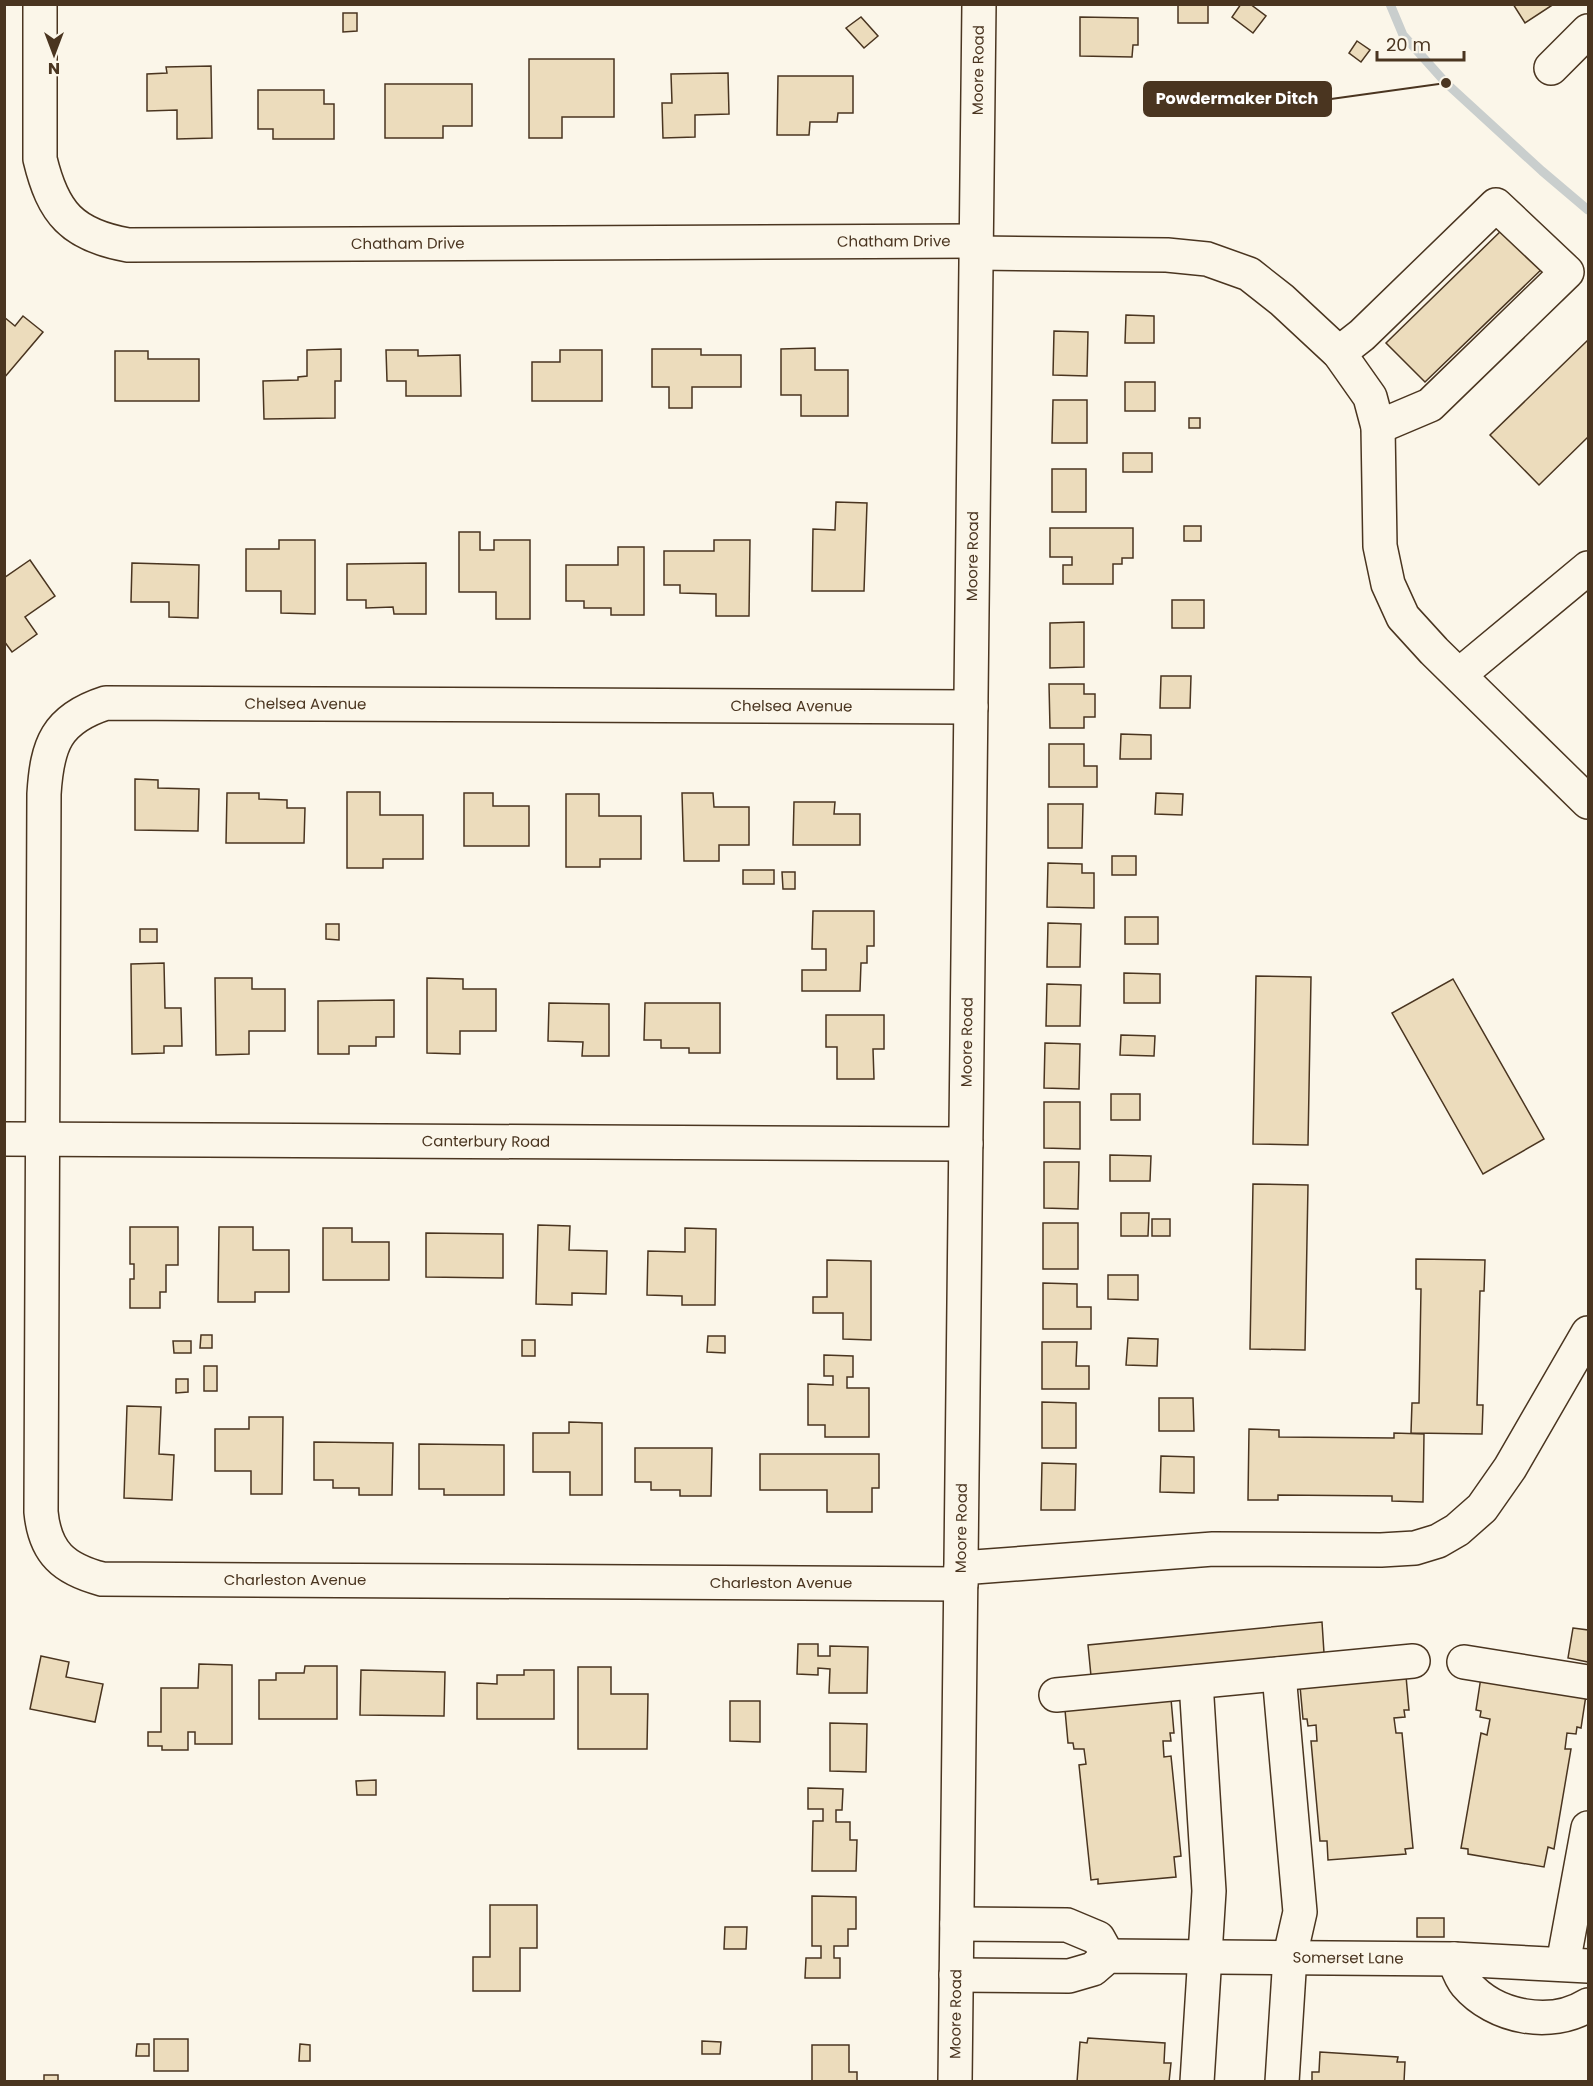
<svg xmlns="http://www.w3.org/2000/svg" width="1593" height="2086" viewBox="0 0 1593 2086" font-family="Poppins,sans-serif">
<style>
.lines{fill:none;stroke-linecap:round;stroke-linejoin:round}
.stream{stroke:#c9cecd;stroke-width:9}
.building{fill:#ecdcbc;stroke:#4a3520;stroke-width:1.5}
.minor-casing{stroke:#4a3520;stroke-width:36}
.minor{stroke:#fbf6e9;stroke-width:33}
.labels{text-anchor:middle;stroke-width:4.5;stroke-linejoin:round;paint-order:stroke}
.street-label{font-size:15px;fill:#4a3520;stroke:#fbf6e9}
.leader{fill:none;stroke:#4a3520;stroke-width:2}
.callout-dot{fill:#4a3520;stroke:#fbf6e9;stroke-width:2}
.callout{fill:#4a3520;stroke:#4a3520;stroke-width:2}
.callout-label{font-size:16px;text-anchor:middle;font-weight:bold;fill:#fff}
</style>
<rect width="100%" height="100%" fill="#fbf6e9"/>
<g class="lines">
<!-- stream -->
<path class="stream" d="M 1390,4 L 1403,35 L 1446,83 L 1542,171 L 1588,210"/>
</g>
<!-- building -->
<g class="building">
<rect x="1178" y="4" width="30" height="19"/>
<path d="M 1241,4 L 1250,4 L 1266,16 L 1253,33 L 1232,17 Z"/>
<path d="M 1513,4 L 1554,4 L 1525,23 Z"/>
<path d="M 343,13 L 357,13 L 357,31 L 343,32 Z"/>
<path d="M 861,17 L 878,36 L 864,48 L 846,28 Z"/>
<path d="M 1080,17 L 1138,18 L 1138,45 L 1133,45 L 1132,57 L 1080,56 Z"/>
<path d="M 1357,41 L 1370,50 L 1361,62 L 1349,53 Z"/>
<path d="M 529,59 L 614,59 L 614,117 L 562,117 L 562,138 L 529,138 Z"/>
<path d="M 211,66 L 212,138 L 177,139 L 177,110 L 147,111 L 147,74 L 167,73 L 166,67 Z"/>
<path d="M 728,73 L 729,114 L 695,115 L 695,137 L 663,138 L 662,103 L 672,103 L 671,74 Z"/>
<path d="M 778,76 L 853,76 L 853,113 L 838,113 L 837,122 L 810,122 L 809,135 L 777,135 Z"/>
<path d="M 385,84 L 472,84 L 472,126 L 443,126 L 443,138 L 385,138 Z"/>
<path d="M 258,90 L 324,90 L 324,104 L 334,104 L 334,139 L 273,139 L 273,129 L 258,129 Z"/>
<path d="M 1506,226 L 1545,266 L 1425,382 L 1386,343 Z"/>
<path d="M 1126,315 L 1154,316 L 1154,343 L 1125,343 Z"/>
<path d="M 23,316 L 43,332 L 4,378 L 4,317 L 15,326 Z"/>
<path d="M 1054,331 L 1088,332 L 1087,376 L 1053,375 Z"/>
<path d="M 1588,340 L 1588,437 L 1539,485 L 1490,435 Z"/>
<path d="M 815,348 L 815,370 L 848,370 L 848,416 L 801,416 L 801,395 L 781,395 L 781,349 Z"/>
<path d="M 341,349 L 341,381 L 335,381 L 335,418 L 264,419 L 263,381 L 298,380 L 298,377 L 307,376 L 307,350 Z"/>
<path d="M 652,349 L 701,349 L 701,355 L 741,355 L 741,387 L 692,387 L 692,408 L 669,408 L 669,387 L 652,387 Z"/>
<path d="M 386,350 L 418,350 L 418,356 L 460,355 L 461,396 L 406,396 L 406,381 L 387,381 Z"/>
<path d="M 560,350 L 602,350 L 602,401 L 532,401 L 532,362 L 560,362 Z"/>
<path d="M 115,351 L 148,351 L 148,359 L 199,359 L 199,401 L 115,401 Z"/>
<rect x="1125" y="382" width="30" height="29"/>
<path d="M 1053,400 L 1087,400 L 1087,443 L 1052,443 Z"/>
<rect x="1189" y="418" width="11" height="10"/>
<rect x="1123" y="453" width="29" height="19"/>
<rect x="1052" y="469" width="34" height="43"/>
<path d="M 836,502 L 867,503 L 864,591 L 812,591 L 813,529 L 835,530 Z"/>
<rect x="1184" y="526" width="17" height="15"/>
<path d="M 1050,528 L 1133,528 L 1133,558 L 1122,558 L 1122,564 L 1113,564 L 1113,584 L 1063,584 L 1063,565 L 1072,565 L 1072,557 L 1050,557 Z"/>
<path d="M 459,532 L 480,532 L 480,550 L 494,550 L 494,540 L 530,540 L 530,619 L 496,619 L 496,592 L 459,592 Z"/>
<path d="M 279,540 L 315,540 L 315,614 L 281,613 L 281,591 L 246,591 L 246,549 L 279,549 Z"/>
<path d="M 714,540 L 750,540 L 749,616 L 716,616 L 716,594 L 680,593 L 680,585 L 664,585 L 664,551 L 714,551 Z"/>
<path d="M 618,547 L 644,547 L 644,615 L 611,615 L 611,608 L 584,608 L 584,601 L 566,601 L 566,565 L 618,565 Z"/>
<path d="M 30,560 L 55,596 L 25,617 L 37,634 L 12,652 L 4,641 L 4,578 Z"/>
<path d="M 132,563 L 199,565 L 198,618 L 169,617 L 169,602 L 131,602 Z"/>
<path d="M 426,563 L 426,614 L 394,614 L 393,607 L 366,608 L 366,600 L 347,600 L 347,564 Z"/>
<rect x="1172" y="600" width="32" height="28"/>
<path d="M 1084,622 L 1084,667 L 1050,668 L 1050,623 Z"/>
<path d="M 1161,676 L 1191,676 L 1190,708 L 1160,708 Z"/>
<path d="M 1049,684 L 1084,684 L 1084,694 L 1095,694 L 1095,717 L 1084,717 L 1084,728 L 1050,728 Z"/>
<path d="M 1121,734 L 1151,735 L 1151,759 L 1120,759 Z"/>
<path d="M 1049,744 L 1084,744 L 1084,766 L 1097,766 L 1097,787 L 1049,787 Z"/>
<path d="M 135,779 L 158,780 L 158,788 L 199,789 L 198,831 L 135,830 Z"/>
<path d="M 347,792 L 380,792 L 380,815 L 423,815 L 423,859 L 383,859 L 383,868 L 347,868 Z"/>
<path d="M 227,793 L 259,793 L 259,799 L 287,800 L 287,808 L 305,808 L 304,843 L 226,843 Z"/>
<path d="M 464,793 L 493,793 L 493,806 L 529,806 L 529,846 L 464,846 Z"/>
<path d="M 682,793 L 713,793 L 714,807 L 749,807 L 749,845 L 719,845 L 719,861 L 684,861 Z"/>
<path d="M 1156,793 L 1183,794 L 1182,815 L 1155,814 Z"/>
<path d="M 566,794 L 599,794 L 599,816 L 641,816 L 641,859 L 600,859 L 600,867 L 566,867 Z"/>
<path d="M 794,802 L 835,802 L 834,814 L 860,814 L 860,845 L 793,845 Z"/>
<path d="M 1048,804 L 1083,804 L 1082,848 L 1048,848 Z"/>
<rect x="1112" y="856" width="24" height="19"/>
<path d="M 1048,863 L 1082,864 L 1082,873 L 1094,873 L 1094,908 L 1047,907 Z"/>
<rect x="743" y="870" width="31" height="14"/>
<path d="M 782,872 L 795,872 L 795,889 L 783,889 Z"/>
<path d="M 813,911 L 874,911 L 874,946 L 867,946 L 867,963 L 861,963 L 860,991 L 802,991 L 802,970 L 826,970 L 826,949 L 812,949 Z"/>
<rect x="1125" y="917" width="33" height="27"/>
<path d="M 1048,923 L 1081,924 L 1080,967 L 1047,967 Z"/>
<path d="M 326,924 L 339,924 L 339,940 L 326,939 Z"/>
<rect x="140" y="929" width="17" height="13"/>
<path d="M 164,963 L 165,1008 L 181,1008 L 182,1046 L 164,1046 L 164,1053 L 132,1054 L 131,964 Z"/>
<path d="M 1124,973 L 1160,974 L 1160,1003 L 1124,1003 Z"/>
<path d="M 1256,976 L 1311,977 L 1308,1145 L 1253,1144 Z"/>
<path d="M 215,978 L 252,978 L 252,989 L 285,989 L 285,1031 L 249,1031 L 249,1054 L 216,1055 Z"/>
<path d="M 427,978 L 463,979 L 463,989 L 496,989 L 496,1031 L 460,1031 L 460,1054 L 427,1053 Z"/>
<path d="M 1453,979 L 1544,1139 L 1483,1174 L 1392,1013 Z"/>
<path d="M 1047,984 L 1081,985 L 1080,1026 L 1046,1026 Z"/>
<path d="M 394,1000 L 394,1037 L 376,1037 L 376,1046 L 349,1046 L 349,1054 L 318,1054 L 318,1001 Z"/>
<path d="M 549,1003 L 609,1004 L 609,1056 L 582,1056 L 583,1042 L 548,1041 Z"/>
<path d="M 645,1003 L 720,1003 L 720,1053 L 689,1053 L 689,1048 L 661,1048 L 661,1040 L 644,1040 Z"/>
<path d="M 826,1015 L 884,1015 L 884,1049 L 873,1049 L 874,1079 L 837,1079 L 837,1047 L 826,1047 Z"/>
<path d="M 1121,1035 L 1155,1036 L 1154,1056 L 1120,1055 Z"/>
<path d="M 1045,1043 L 1080,1044 L 1079,1089 L 1044,1088 Z"/>
<rect x="1111" y="1094" width="29" height="26"/>
<path d="M 1044,1102 L 1080,1102 L 1080,1149 L 1044,1148 Z"/>
<path d="M 1110,1155 L 1151,1156 L 1150,1181 L 1110,1181 Z"/>
<path d="M 1044,1162 L 1079,1162 L 1078,1209 L 1044,1208 Z"/>
<path d="M 1253,1184 L 1308,1185 L 1305,1350 L 1250,1349 Z"/>
<path d="M 1121,1213 L 1149,1213 L 1148,1236 L 1121,1236 Z"/>
<rect x="1152" y="1219" width="18" height="17"/>
<rect x="1043" y="1223" width="35" height="46"/>
<path d="M 538,1225 L 570,1226 L 569,1250 L 607,1251 L 606,1294 L 572,1293 L 572,1305 L 536,1304 Z"/>
<path d="M 130,1227 L 178,1227 L 178,1265 L 166,1265 L 166,1292 L 160,1292 L 160,1308 L 130,1308 L 130,1279 L 134,1279 L 134,1264 L 130,1264 Z"/>
<path d="M 219,1227 L 253,1227 L 253,1250 L 289,1250 L 289,1292 L 255,1292 L 255,1302 L 218,1302 Z"/>
<path d="M 323,1228 L 352,1228 L 352,1242 L 389,1242 L 389,1280 L 323,1280 Z"/>
<path d="M 685,1228 L 716,1229 L 715,1305 L 682,1305 L 682,1296 L 647,1295 L 648,1251 L 685,1252 Z"/>
<path d="M 426,1233 L 503,1234 L 503,1278 L 426,1277 Z"/>
<path d="M 1416,1259 L 1485,1260 L 1484,1291 L 1480,1291 L 1477,1405 L 1483,1405 L 1482,1434 L 1411,1433 L 1412,1403 L 1419,1403 L 1421,1289 L 1416,1289 Z"/>
<path d="M 827,1260 L 871,1261 L 871,1340 L 843,1339 L 843,1313 L 813,1313 L 813,1297 L 827,1297 Z"/>
<path d="M 1108,1275 L 1138,1275 L 1138,1300 L 1108,1299 Z"/>
<path d="M 1043,1283 L 1077,1284 L 1077,1307 L 1091,1307 L 1091,1329 L 1043,1329 Z"/>
<path d="M 201,1335 L 212,1335 L 212,1348 L 200,1348 Z"/>
<path d="M 708,1336 L 725,1336 L 725,1353 L 707,1352 Z"/>
<path d="M 1128,1338 L 1158,1339 L 1157,1366 L 1126,1365 Z"/>
<rect x="522" y="1340" width="13" height="16"/>
<path d="M 173,1341 L 191,1341 L 191,1353 L 174,1353 Z"/>
<path d="M 1042,1342 L 1077,1342 L 1076,1366 L 1089,1366 L 1089,1389 L 1042,1389 Z"/>
<path d="M 824,1355 L 853,1356 L 853,1377 L 847,1377 L 847,1388 L 869,1388 L 869,1437 L 825,1437 L 825,1425 L 808,1425 L 808,1384 L 833,1385 L 833,1376 L 824,1376 Z"/>
<rect x="204" y="1366" width="13" height="25"/>
<path d="M 176,1379 L 188,1379 L 188,1392 L 176,1393 Z"/>
<path d="M 1159,1398 L 1193,1398 L 1194,1431 L 1159,1431 Z"/>
<path d="M 1042,1402 L 1076,1403 L 1076,1448 L 1042,1448 Z"/>
<path d="M 127,1406 L 161,1407 L 159,1454 L 174,1455 L 172,1500 L 124,1498 Z"/>
<path d="M 249,1417 L 283,1417 L 282,1494 L 251,1494 L 251,1471 L 215,1471 L 215,1429 L 249,1429 Z"/>
<path d="M 569,1422 L 602,1423 L 602,1495 L 570,1495 L 570,1472 L 533,1472 L 533,1433 L 569,1433 Z"/>
<path d="M 1249,1429 L 1279,1430 L 1279,1437 L 1394,1438 L 1394,1433 L 1424,1434 L 1423,1502 L 1392,1501 L 1392,1496 L 1278,1495 L 1278,1500 L 1248,1500 Z"/>
<path d="M 314,1442 L 393,1443 L 392,1495 L 359,1495 L 359,1488 L 333,1488 L 333,1480 L 314,1480 Z"/>
<path d="M 419,1444 L 504,1445 L 504,1495 L 444,1495 L 444,1489 L 419,1489 Z"/>
<path d="M 635,1448 L 712,1448 L 711,1496 L 680,1496 L 680,1490 L 651,1490 L 651,1482 L 635,1482 Z"/>
<path d="M 760,1454 L 879,1454 L 879,1488 L 872,1488 L 872,1512 L 827,1512 L 827,1490 L 760,1490 Z"/>
<path d="M 1161,1456 L 1194,1457 L 1194,1493 L 1160,1492 Z"/>
<path d="M 1042,1463 L 1076,1464 L 1075,1510 L 1041,1510 Z"/>
<path d="M 1322,1622 L 1324,1653 L 1091,1676 L 1088,1645 Z"/>
<path d="M 1573,1628 L 1588,1630 L 1588,1662 L 1568,1658 Z"/>
<path d="M 798,1644 L 818,1644 L 818,1656 L 830,1656 L 830,1646 L 868,1647 L 867,1693 L 829,1693 L 830,1669 L 818,1668 L 818,1675 L 797,1674 Z"/>
<path d="M 41,1656 L 69,1662 L 66,1677 L 103,1684 L 95,1722 L 30,1709 Z"/>
<path d="M 199,1664 L 232,1665 L 232,1744 L 195,1744 L 195,1732 L 188,1732 L 188,1750 L 162,1750 L 162,1746 L 148,1746 L 148,1732 L 161,1732 L 161,1688 L 198,1688 Z"/>
<path d="M 305,1666 L 337,1666 L 337,1719 L 259,1719 L 259,1680 L 276,1680 L 276,1673 L 304,1673 Z"/>
<path d="M 578,1667 L 611,1667 L 611,1694 L 648,1694 L 647,1749 L 578,1749 Z"/>
<path d="M 361,1670 L 445,1672 L 444,1716 L 360,1715 Z"/>
<path d="M 524,1670 L 554,1670 L 554,1719 L 477,1719 L 477,1683 L 497,1684 L 497,1675 L 524,1675 Z"/>
<path d="M 1406,1676 L 1409,1710 L 1404,1710 L 1405,1717 L 1394,1718 L 1396,1733 L 1402,1733 L 1413,1848 L 1405,1849 L 1406,1854 L 1328,1860 L 1327,1841 L 1320,1841 L 1311,1741 L 1317,1741 L 1316,1725 L 1308,1726 L 1307,1719 L 1303,1719 L 1300,1686 Z"/>
<path d="M 1481,1677 L 1586,1695 L 1581,1728 L 1577,1727 L 1576,1734 L 1567,1733 L 1565,1749 L 1571,1749 L 1554,1849 L 1548,1847 L 1544,1867 L 1468,1854 L 1468,1849 L 1461,1848 L 1481,1733 L 1487,1735 L 1490,1719 L 1480,1717 L 1481,1711 L 1476,1710 Z"/>
<path d="M 1171,1699 L 1174,1733 L 1170,1733 L 1171,1741 L 1163,1741 L 1164,1757 L 1171,1756 L 1181,1856 L 1174,1857 L 1176,1877 L 1098,1884 L 1098,1879 L 1091,1880 L 1079,1765 L 1086,1764 L 1084,1749 L 1074,1749 L 1073,1743 L 1068,1743 L 1065,1710 Z"/>
<path d="M 730,1701 L 760,1701 L 760,1742 L 730,1741 Z"/>
<path d="M 830,1723 L 867,1724 L 866,1772 L 830,1771 Z"/>
<path d="M 376,1780 L 376,1795 L 357,1795 L 356,1781 Z"/>
<path d="M 808,1788 L 843,1789 L 842,1810 L 836,1810 L 836,1822 L 850,1822 L 850,1840 L 857,1840 L 856,1871 L 812,1871 L 813,1821 L 823,1821 L 823,1809 L 808,1809 Z"/>
<path d="M 812,1896 L 856,1897 L 856,1929 L 848,1929 L 848,1946 L 834,1946 L 834,1958 L 840,1958 L 840,1978 L 805,1978 L 806,1958 L 821,1958 L 821,1946 L 812,1946 Z"/>
<path d="M 490,1905 L 537,1905 L 537,1948 L 520,1948 L 520,1991 L 473,1991 L 473,1957 L 490,1957 Z"/>
<rect x="1417" y="1918" width="27" height="19"/>
<path d="M 725,1927 L 747,1927 L 746,1949 L 724,1949 Z"/>
<path d="M 1088,2038 L 1165,2043 L 1164,2063 L 1171,2063 L 1169,2082 L 1077,2082 L 1080,2042 L 1087,2043 Z"/>
<rect x="154" y="2039" width="34" height="32"/>
<path d="M 702,2041 L 721,2042 L 720,2054 L 702,2054 Z"/>
<path d="M 137,2044 L 149,2044 L 149,2056 L 136,2056 Z"/>
<path d="M 300,2044 L 310,2045 L 310,2061 L 299,2061 Z"/>
<path d="M 812,2045 L 849,2045 L 849,2072 L 857,2072 L 857,2082 L 812,2082 Z"/>
<path d="M 1320,2052 L 1398,2057 L 1397,2062 L 1405,2062 L 1404,2082 L 1312,2082 L 1312,2072 L 1319,2072 Z"/>
<rect x="44" y="2075" width="14" height="7"/>
</g>
<g class="lines">
<!-- minor casing -->
<g class="minor-casing">
<g id="minor">
<path id="s1" d="M 40,4 L 40,159 C 53,213 72,235 128,245 L 976,241"/>
<path d="M 1551,68 L 1588,31"/>
<path d="M 976,253 L 1167,255 L 1207,259 L 1249,274 L 1282,300 L 1339,353 L 1370,397 L 1378,427 L 1380,546 L 1388,584 L 1403,617 L 1434,651 L 1588,802"/>
<path d="M 1339,353 L 1362,335 L 1496,205 L 1567,272 L 1430,405 L 1378,427"/>
<path d="M 1459,675 L 1588,568"/>
<path id="s2" d="M 4,1139 L 966,1144"/>
<path d="M 961,1568 L 1213,1549 L 1381,1550 L 1415,1548 L 1438,1541 L 1457,1530 L 1482,1508 L 1510,1468 L 1588,1333"/>
<path id="s3" d="M 961,1584 L 102,1579 C 64,1569 45,1553 41,1512 L 44,794 C 47,745 56,719 106,703 L 971,707"/>
<path d="M 1464,1662 L 1588,1682"/>
<path d="M 1279,1674 L 1300,1912 L 1290,1956 L 1282,2082"/>
<path d="M 1196,1682 L 1209,1891 L 1197,2082"/>
<path d="M 1056,1695 L 1413,1661"/>
<path d="M 957,1924 L 1067,1925 L 1098,1938 L 1108,1956"/>
<path d="M 1454,1959 C 1457,1967 1460,1977 1466,1984 C 1495,2018 1551,2028 1588,2005"/>
<path d="M 1563,1964 L 1588,1828"/>
<path id="s4" d="M 956,1975 L 1069,1976 L 1093,1969 L 1108,1956 L 1454,1959 L 1588,1966"/>
<path id="s5" d="M 955,2082 L 979,4"/>
</g>
</g>
<!-- minor -->
<use href="#minor" class="minor"/>
</g>
<g class="labels">
<!-- street labels -->
<g class="street-label">
<text dy="5" stroke="none"><textPath href="#s5" startOffset="2012">Moore Road</textPath></text>
<text dy="5" stroke="none"><textPath href="#s1" startOffset="1054">Chatham Drive</textPath></text>
<text dy="5" stroke="none"><textPath href="#s1" startOffset="568">Chatham Drive</textPath></text>
<text dy="5" stroke="none"><textPath href="#s5" startOffset="1526">Moore Road</textPath></text>
<text dy="5" stroke="none"><textPath href="#s3" startOffset="1995">Chelsea Avenue</textPath></text>
<text dy="5" stroke="none"><textPath href="#s3" startOffset="2481">Chelsea Avenue</textPath></text>
<text dy="5" stroke="none"><textPath href="#s5" startOffset="1040">Moore Road</textPath></text>
<text dy="5" stroke="none"><textPath href="#s2" startOffset="482">Canterbury Road</textPath></text>
<text dy="5" stroke="none"><textPath href="#s5" startOffset="554">Moore Road</textPath></text>
<text x="295" y="1585">Charleston Avenue</text>
<text x="781" y="1588">Charleston Avenue</text>
<text dy="5" stroke="none"><textPath href="#s4" startOffset="398">Somerset Lane</textPath></text>
<text dy="5" stroke="none"><textPath href="#s5" startOffset="68">Moore Road</textPath></text>
</g>
</g>
<!-- callouts -->
<path class="leader" d="M1446 83L1331 99"/>
<circle class="callout-dot" cx="1446" cy="83" r="6"/>
<rect class="callout" x="1144" y="82" width="187" height="34" rx="6"/>
<g class="callout-label">
<text x="1237" y="104">Powdermaker Ditch</text>
</g>
<!-- border -->
<rect width="1593" height="2086" fill="none" stroke="#4a3520" stroke-width="12"/>
<!-- north arrow -->
<g transform="translate(54 54) rotate(180)" stroke="#fbf6e9" stroke-width="4.5" paint-order="stroke">
<path d="M0-4.5L10 22L0 15L-10 22Z" fill="#4a3520"/>
<text y="-9" font-size="16" font-weight="bold" text-anchor="middle" fill="#4a3520">N</text>
</g>
<!-- scale -->
<path d="M1377 51v9h87v-9" fill="none" stroke="#4a3520" stroke-width="3"/>
<text x="1386" y="51" font-size="18" fill="#4a3520" stroke="#fbf6e9" stroke-width="4.5" paint-order="stroke">20 m</text>
</svg>
